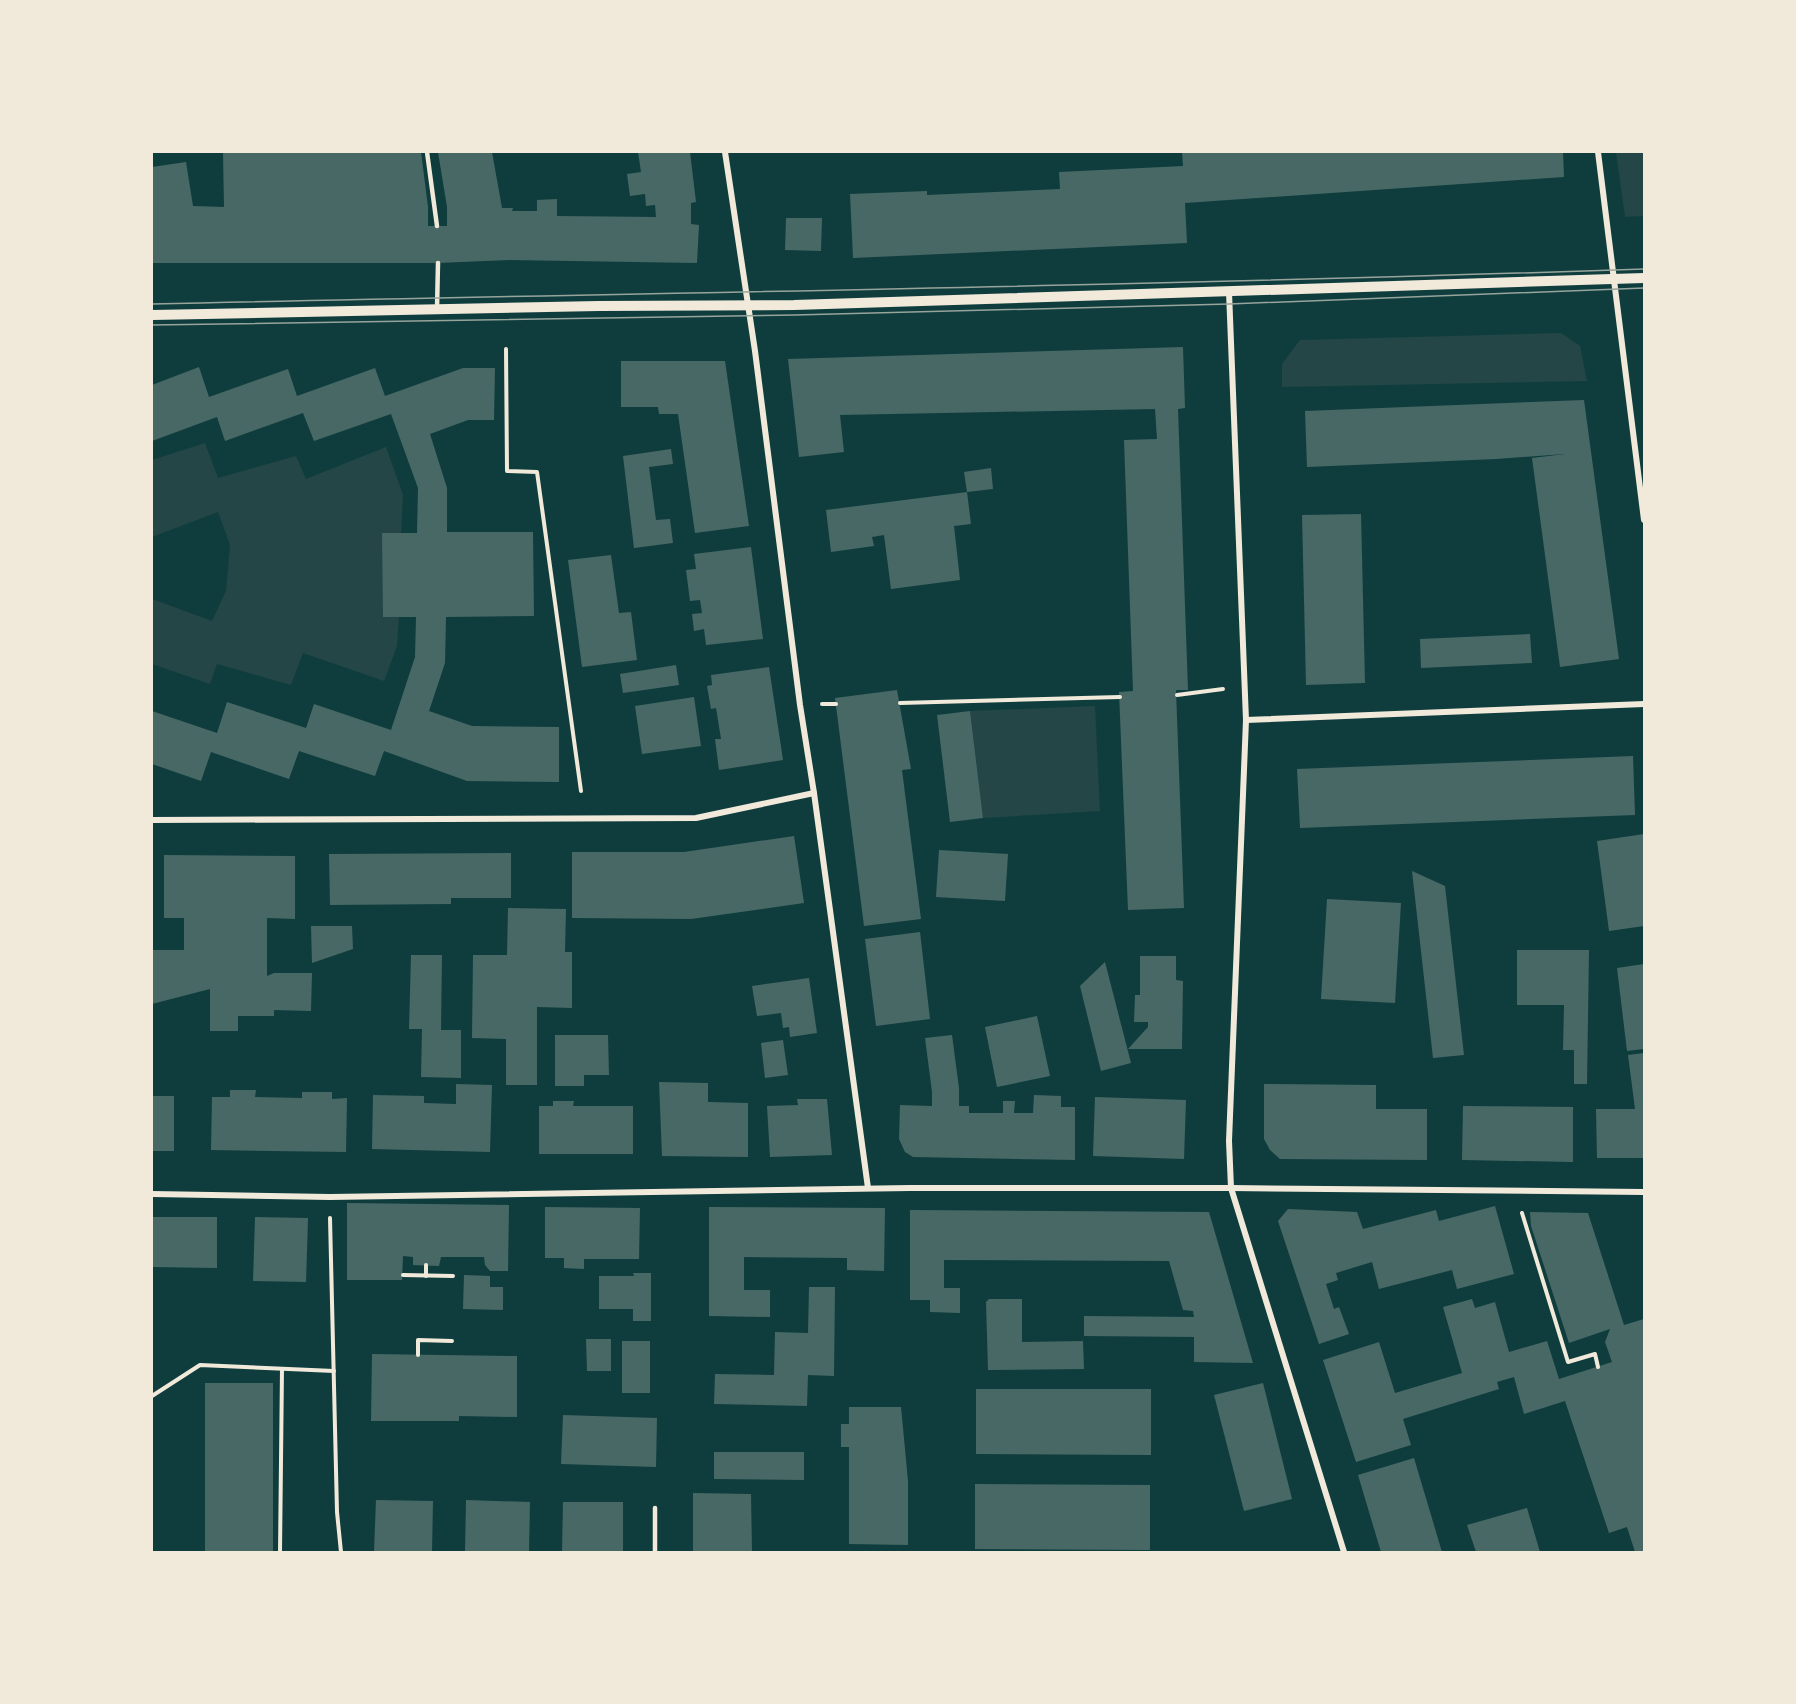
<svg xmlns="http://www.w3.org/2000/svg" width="1796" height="1704" viewBox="0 0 1796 1704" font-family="'Golos Text',sans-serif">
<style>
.green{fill:#244646}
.building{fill:#486865}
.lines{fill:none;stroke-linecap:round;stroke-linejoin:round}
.path{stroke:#f1e9da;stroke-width:4}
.service{stroke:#f1e9da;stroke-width:4.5}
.minor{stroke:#f1e9da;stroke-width:6}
.tertiary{stroke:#f1e9da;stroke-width:10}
.tram{stroke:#97a49c;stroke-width:1.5}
</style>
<rect width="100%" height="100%" fill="#0f3d3e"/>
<!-- green -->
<g class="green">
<path d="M 1616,152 L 1644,152 L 1644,216 L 1625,217 Z"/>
<path d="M 1561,333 L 1580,346 L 1587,381 L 1282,387 L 1282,364 L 1300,340 Z"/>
<path d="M 205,443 L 218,478 L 296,456 L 306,479 L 386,447 L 403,495 L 401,533 L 382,533 L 399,617 L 397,646 L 384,681 L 303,653 L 291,685 L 217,664 L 210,684 L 152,664 L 152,599 L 212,621 L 226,591 L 230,545 L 218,512 L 152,537 L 152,460 Z"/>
<path d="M 1095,706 L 1100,811 L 983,818 L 970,711 Z"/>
</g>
<!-- building -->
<g class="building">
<path d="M 230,152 L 421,152 L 428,207 L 428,226 L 447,226 L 447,207 L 438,152 L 492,152 L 502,208 L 513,208 L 512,211 L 537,211 L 537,200 L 557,199 L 557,216 L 656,217 L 655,205 L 646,206 L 645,194 L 630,196 L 627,174 L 641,172 L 638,152 L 690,152 L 696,202 L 691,203 L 691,224 L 699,225 L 697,263 L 509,260 L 438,263 L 152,263 L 152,167 L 186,162 L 193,206 L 224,207 L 223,153 Z"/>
<path d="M 1182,152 L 1563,152 L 1564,177 L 1185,203 L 1187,243 L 853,258 L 850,194 L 927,191 L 927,195 L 1060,189 L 1059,172 L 1183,166 Z"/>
<path d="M 786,218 L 822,218 L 821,251 L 785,250 Z"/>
<path d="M 1183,347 L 1185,408 L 1178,409 L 1188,690 L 1176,690 L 1184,908 L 1128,910 L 1119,692 L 1133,691 L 1124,440 L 1157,439 L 1155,409 L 840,415 L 844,452 L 799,457 L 788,359 Z"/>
<path d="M 621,361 L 725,361 L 749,526 L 695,533 L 678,414 L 659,414 L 658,407 L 621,407 Z"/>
<path d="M 199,367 L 209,397 L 288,369 L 297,396 L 375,368 L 385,396 L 463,368 L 495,368 L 494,420 L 468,420 L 430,434 L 447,488 L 447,532 L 533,532 L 534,616 L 446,617 L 445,663 L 429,711 L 472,726 L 559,727 L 559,782 L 467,781 L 384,751 L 375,776 L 299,751 L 289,779 L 211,752 L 201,781 L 152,764 L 152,711 L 217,733 L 227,702 L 306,728 L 314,704 L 391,730 L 415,657 L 416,617 L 383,617 L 382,533 L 417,533 L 418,488 L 391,414 L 314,441 L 303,413 L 225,441 L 217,417 L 152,441 L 152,385 Z"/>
<path d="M 1584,400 L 1619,659 L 1560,667 L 1532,458 L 1565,454 L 1496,459 L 1307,467 L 1305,411 Z"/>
<path d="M 671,449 L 673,464 L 649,467 L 656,520 L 670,519 L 673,543 L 634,548 L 623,456 Z"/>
<path d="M 991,468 L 993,489 L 967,492 L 964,472 Z"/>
<path d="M 967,492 L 971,524 L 954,526 L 960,580 L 891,589 L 884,535 L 872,537 L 874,546 L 831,552 L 826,510 Z"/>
<path d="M 1361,514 L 1365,683 L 1306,685 L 1302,515 Z"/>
<path d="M 751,547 L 763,639 L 706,645 L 704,629 L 694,631 L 692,614 L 702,613 L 700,600 L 690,601 L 686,570 L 696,569 L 694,554 Z"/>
<path d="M 611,555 L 619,613 L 631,612 L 637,660 L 582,667 L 568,560 Z"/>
<path d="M 1530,634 L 1532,663 L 1421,668 L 1420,639 Z"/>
<path d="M 676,665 L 679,685 L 623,693 L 620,674 Z"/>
<path d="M 769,667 L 783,760 L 719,770 L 715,739 L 721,739 L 716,708 L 711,709 L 707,686 L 712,685 L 711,675 Z"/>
<path d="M 897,690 L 911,769 L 902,770 L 921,919 L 864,926 L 835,698 Z"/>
<path d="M 694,697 L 701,746 L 642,754 L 635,706 Z"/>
<path d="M 970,711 L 983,818 L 950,822 L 937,715 Z"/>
<path d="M 1633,756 L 1635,815 L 1300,828 L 1297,769 Z"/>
<path d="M 1644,834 L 1644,926 L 1609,931 L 1597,841 Z"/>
<path d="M 794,836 L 804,903 L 691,919 L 572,918 L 572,852 L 684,852 Z"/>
<path d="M 939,850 L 1008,854 L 1005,901 L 936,897 Z"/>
<path d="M 511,853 L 511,898 L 451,898 L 451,904 L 330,905 L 329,854 Z"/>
<path d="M 164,855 L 295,856 L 295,919 L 267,918 L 267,976 L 274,973 L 312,973 L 311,1011 L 274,1010 L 274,1016 L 238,1016 L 238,1031 L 210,1031 L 210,989 L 152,1004 L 152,950 L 184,950 L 184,918 L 164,918 Z"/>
<path d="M 1412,871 L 1445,886 L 1464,1055 L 1433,1058 Z"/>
<path d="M 1327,899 L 1401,903 L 1395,1003 L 1321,999 Z"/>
<path d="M 508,908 L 566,909 L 565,952 L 572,952 L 572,1008 L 537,1007 L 537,1085 L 506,1085 L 506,1039 L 472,1038 L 473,955 L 507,955 Z"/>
<path d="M 311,926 L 352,926 L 353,949 L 312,963 Z"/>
<path d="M 920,932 L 930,1019 L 876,1026 L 865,939 Z"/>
<path d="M 1517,950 L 1589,950 L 1587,1084 L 1574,1084 L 1574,1050 L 1563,1050 L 1564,1005 L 1517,1005 Z"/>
<path d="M 411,955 L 442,955 L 441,1030 L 461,1030 L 461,1078 L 421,1077 L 422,1029 L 409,1029 Z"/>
<path d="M 1140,956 L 1176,956 L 1176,980 L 1183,981 L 1182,1049 L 1128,1049 L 1148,1027 L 1148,1022 L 1134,1022 L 1135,995 L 1140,995 Z"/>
<path d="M 1105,962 L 1131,1063 L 1101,1071 L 1080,986 Z"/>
<path d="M 1644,964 L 1644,1049 L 1627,1051 L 1617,968 Z"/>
<path d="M 809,978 L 817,1033 L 790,1037 L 789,1027 L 783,1028 L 781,1013 L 757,1016 L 752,986 Z"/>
<path d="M 1037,1016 L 1050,1076 L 997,1087 L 985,1027 Z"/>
<path d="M 555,1035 L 608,1035 L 609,1075 L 584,1075 L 584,1086 L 555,1086 Z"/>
<path d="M 952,1035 L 959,1088 L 959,1106 L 969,1106 L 969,1113 L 1003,1113 L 1003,1101 L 1015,1101 L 1014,1113 L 1033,1113 L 1034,1095 L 1061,1096 L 1061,1107 L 1075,1107 L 1075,1160 L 913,1157 L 905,1152 L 899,1139 L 900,1105 L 932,1106 L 932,1092 L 925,1038 Z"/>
<path d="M 783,1040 L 788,1075 L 765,1078 L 761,1043 Z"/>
<path d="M 1644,1053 L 1644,1158 L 1597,1158 L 1596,1109 L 1635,1109 L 1628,1055 Z"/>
<path d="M 659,1082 L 708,1083 L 708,1102 L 748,1103 L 748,1157 L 662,1156 Z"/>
<path d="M 456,1084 L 492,1085 L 490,1152 L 372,1149 L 373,1095 L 424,1096 L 424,1103 L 456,1104 Z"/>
<path d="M 1264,1084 L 1376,1085 L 1376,1109 L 1427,1109 L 1427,1160 L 1280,1159 L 1270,1150 L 1264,1139 Z"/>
<path d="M 230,1090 L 256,1090 L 255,1097 L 302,1098 L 302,1092 L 332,1092 L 332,1099 L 347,1098 L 346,1152 L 211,1150 L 212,1097 L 230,1097 Z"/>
<rect x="152" y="1096" width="22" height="55"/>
<path d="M 1095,1097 L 1186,1100 L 1184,1159 L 1093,1156 Z"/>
<path d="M 797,1099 L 827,1099 L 832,1155 L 770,1157 L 767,1106 L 798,1105 Z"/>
<path d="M 553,1101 L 574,1101 L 573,1106 L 633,1106 L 633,1154 L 539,1154 L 539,1106 L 553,1106 Z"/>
<path d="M 1463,1106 L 1573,1107 L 1573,1162 L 1462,1160 Z"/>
<path d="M 347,1203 L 509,1205 L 508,1271 L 490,1271 L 485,1265 L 484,1257 L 441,1257 L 439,1266 L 413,1265 L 413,1257 L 403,1256 L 402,1280 L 347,1280 Z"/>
<path d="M 1495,1206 L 1514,1274 L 1457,1289 L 1452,1270 L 1379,1289 L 1372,1262 L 1336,1273 L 1338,1280 L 1326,1284 L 1334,1309 L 1339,1307 L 1349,1334 L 1319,1344 L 1278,1221 L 1288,1209 L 1357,1212 L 1363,1229 L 1436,1210 L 1439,1221 Z"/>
<path d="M 545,1207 L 640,1208 L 639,1259 L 584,1259 L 584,1269 L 564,1268 L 564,1258 L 545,1258 Z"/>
<path d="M 709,1207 L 885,1208 L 884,1271 L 847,1270 L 847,1258 L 744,1257 L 744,1290 L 770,1290 L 770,1317 L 709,1316 Z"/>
<path d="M 910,1210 L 1209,1212 L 1253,1363 L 1194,1362 L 1194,1337 L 1084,1336 L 1084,1316 L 1194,1317 L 1193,1311 L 1183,1310 L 1169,1261 L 944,1260 L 944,1288 L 960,1288 L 960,1313 L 930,1312 L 930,1300 L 910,1300 Z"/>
<path d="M 1530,1212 L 1588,1213 L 1624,1325 L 1644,1319 L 1644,1552 L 1635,1552 L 1627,1527 L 1609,1533 L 1565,1401 L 1524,1414 L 1514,1377 L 1497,1382 L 1499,1389 L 1403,1419 L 1411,1445 L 1356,1462 L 1323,1360 L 1379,1342 L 1395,1393 L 1462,1373 L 1443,1307 L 1472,1299 L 1475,1308 L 1495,1302 L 1509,1352 L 1547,1341 L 1559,1379 L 1612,1362 L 1605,1342 L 1610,1329 L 1569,1343 L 1531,1226 Z"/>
<path d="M 152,1217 L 217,1217 L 217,1268 L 152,1267 Z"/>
<path d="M 255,1217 L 308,1218 L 306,1282 L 253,1281 Z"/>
<path d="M 633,1273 L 651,1273 L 651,1321 L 633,1321 L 633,1309 L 599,1309 L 599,1276 L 634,1276 Z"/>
<path d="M 464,1275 L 490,1276 L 490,1287 L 503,1287 L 503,1310 L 463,1309 Z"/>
<path d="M 809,1287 L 835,1287 L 834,1376 L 808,1375 L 807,1406 L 714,1404 L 715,1374 L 774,1375 L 775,1332 L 808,1333 Z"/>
<path d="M 989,1299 L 1022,1299 L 1022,1342 L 1083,1341 L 1084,1369 L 988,1370 L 986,1302 Z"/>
<path d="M 586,1339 L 611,1339 L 611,1371 L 587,1371 Z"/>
<rect x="622" y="1341" width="28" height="52"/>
<path d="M 372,1354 L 517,1356 L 517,1417 L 459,1416 L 459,1421 L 371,1421 Z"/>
<rect x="205" y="1383" width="68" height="169"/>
<path d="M 1263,1383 L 1292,1499 L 1244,1511 L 1214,1395 Z"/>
<path d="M 976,1389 L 1151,1389 L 1151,1455 L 976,1454 Z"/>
<path d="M 849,1407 L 901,1407 L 908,1481 L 908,1545 L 849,1544 L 849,1447 L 841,1447 L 841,1424 L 849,1424 Z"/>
<path d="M 563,1415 L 657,1418 L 656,1467 L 561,1464 Z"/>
<path d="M 714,1452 L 804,1452 L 804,1480 L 714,1479 Z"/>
<path d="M 1414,1458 L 1442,1552 L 1381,1552 L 1358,1475 Z"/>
<path d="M 975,1484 L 1150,1485 L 1150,1550 L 975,1549 Z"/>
<path d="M 693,1493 L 751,1494 L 752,1552 L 693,1552 Z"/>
<path d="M 376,1500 L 433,1501 L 432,1552 L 374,1552 Z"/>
<path d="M 466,1500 L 530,1502 L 529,1552 L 465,1552 Z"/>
<path d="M 563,1502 L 623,1502 L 623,1552 L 562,1552 Z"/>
<path d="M 1527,1508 L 1540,1552 L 1476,1552 L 1467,1525 Z"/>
</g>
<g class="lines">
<!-- path -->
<g class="path">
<path d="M 506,349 L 507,471 L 537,472 L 581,791"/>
<path d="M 1177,695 L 1223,689"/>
<path d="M 900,703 L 1120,697"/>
<path d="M 822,704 L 836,704"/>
<path d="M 1522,1213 L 1568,1362 L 1595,1354 L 1598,1367"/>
<path d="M 330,1218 L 337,1512 L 341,1552"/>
<path d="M 426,1265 L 426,1276"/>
<path d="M 403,1275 L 453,1276"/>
<path d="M 418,1355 L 418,1340 L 452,1341"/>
<path d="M 152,1396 L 200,1365 L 334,1371"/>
<path d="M 280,1552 L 282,1369"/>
</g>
<!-- service -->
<g class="service">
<path d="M 427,152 L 437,226"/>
<path d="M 437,309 L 438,263"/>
<path d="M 655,1508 L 655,1552"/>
</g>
<!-- minor -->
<g class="minor">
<path d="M 725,152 L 755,351 L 800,705 L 814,793 L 868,1188"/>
<path d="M 1598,152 L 1644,520"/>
<path d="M 1229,292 L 1246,720 L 1229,1141 L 1231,1188 L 1344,1552"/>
<path d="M 1246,720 L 1644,704"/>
<path d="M 152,820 L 696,818 L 814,793"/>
<path d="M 152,1194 L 330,1197 L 910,1188 L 1231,1188 L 1644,1192"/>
</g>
<!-- tertiary -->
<path class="tertiary" d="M 152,315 L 599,306 L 794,305 L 1644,278"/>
<!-- tram -->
<g class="tram">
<path d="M 152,304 C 649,293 1147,286 1644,269"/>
<path d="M 152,325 L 795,315 L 1229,304 L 1644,288"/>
</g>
</g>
<!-- border -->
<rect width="1796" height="1704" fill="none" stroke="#f1e9da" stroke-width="306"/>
</svg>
